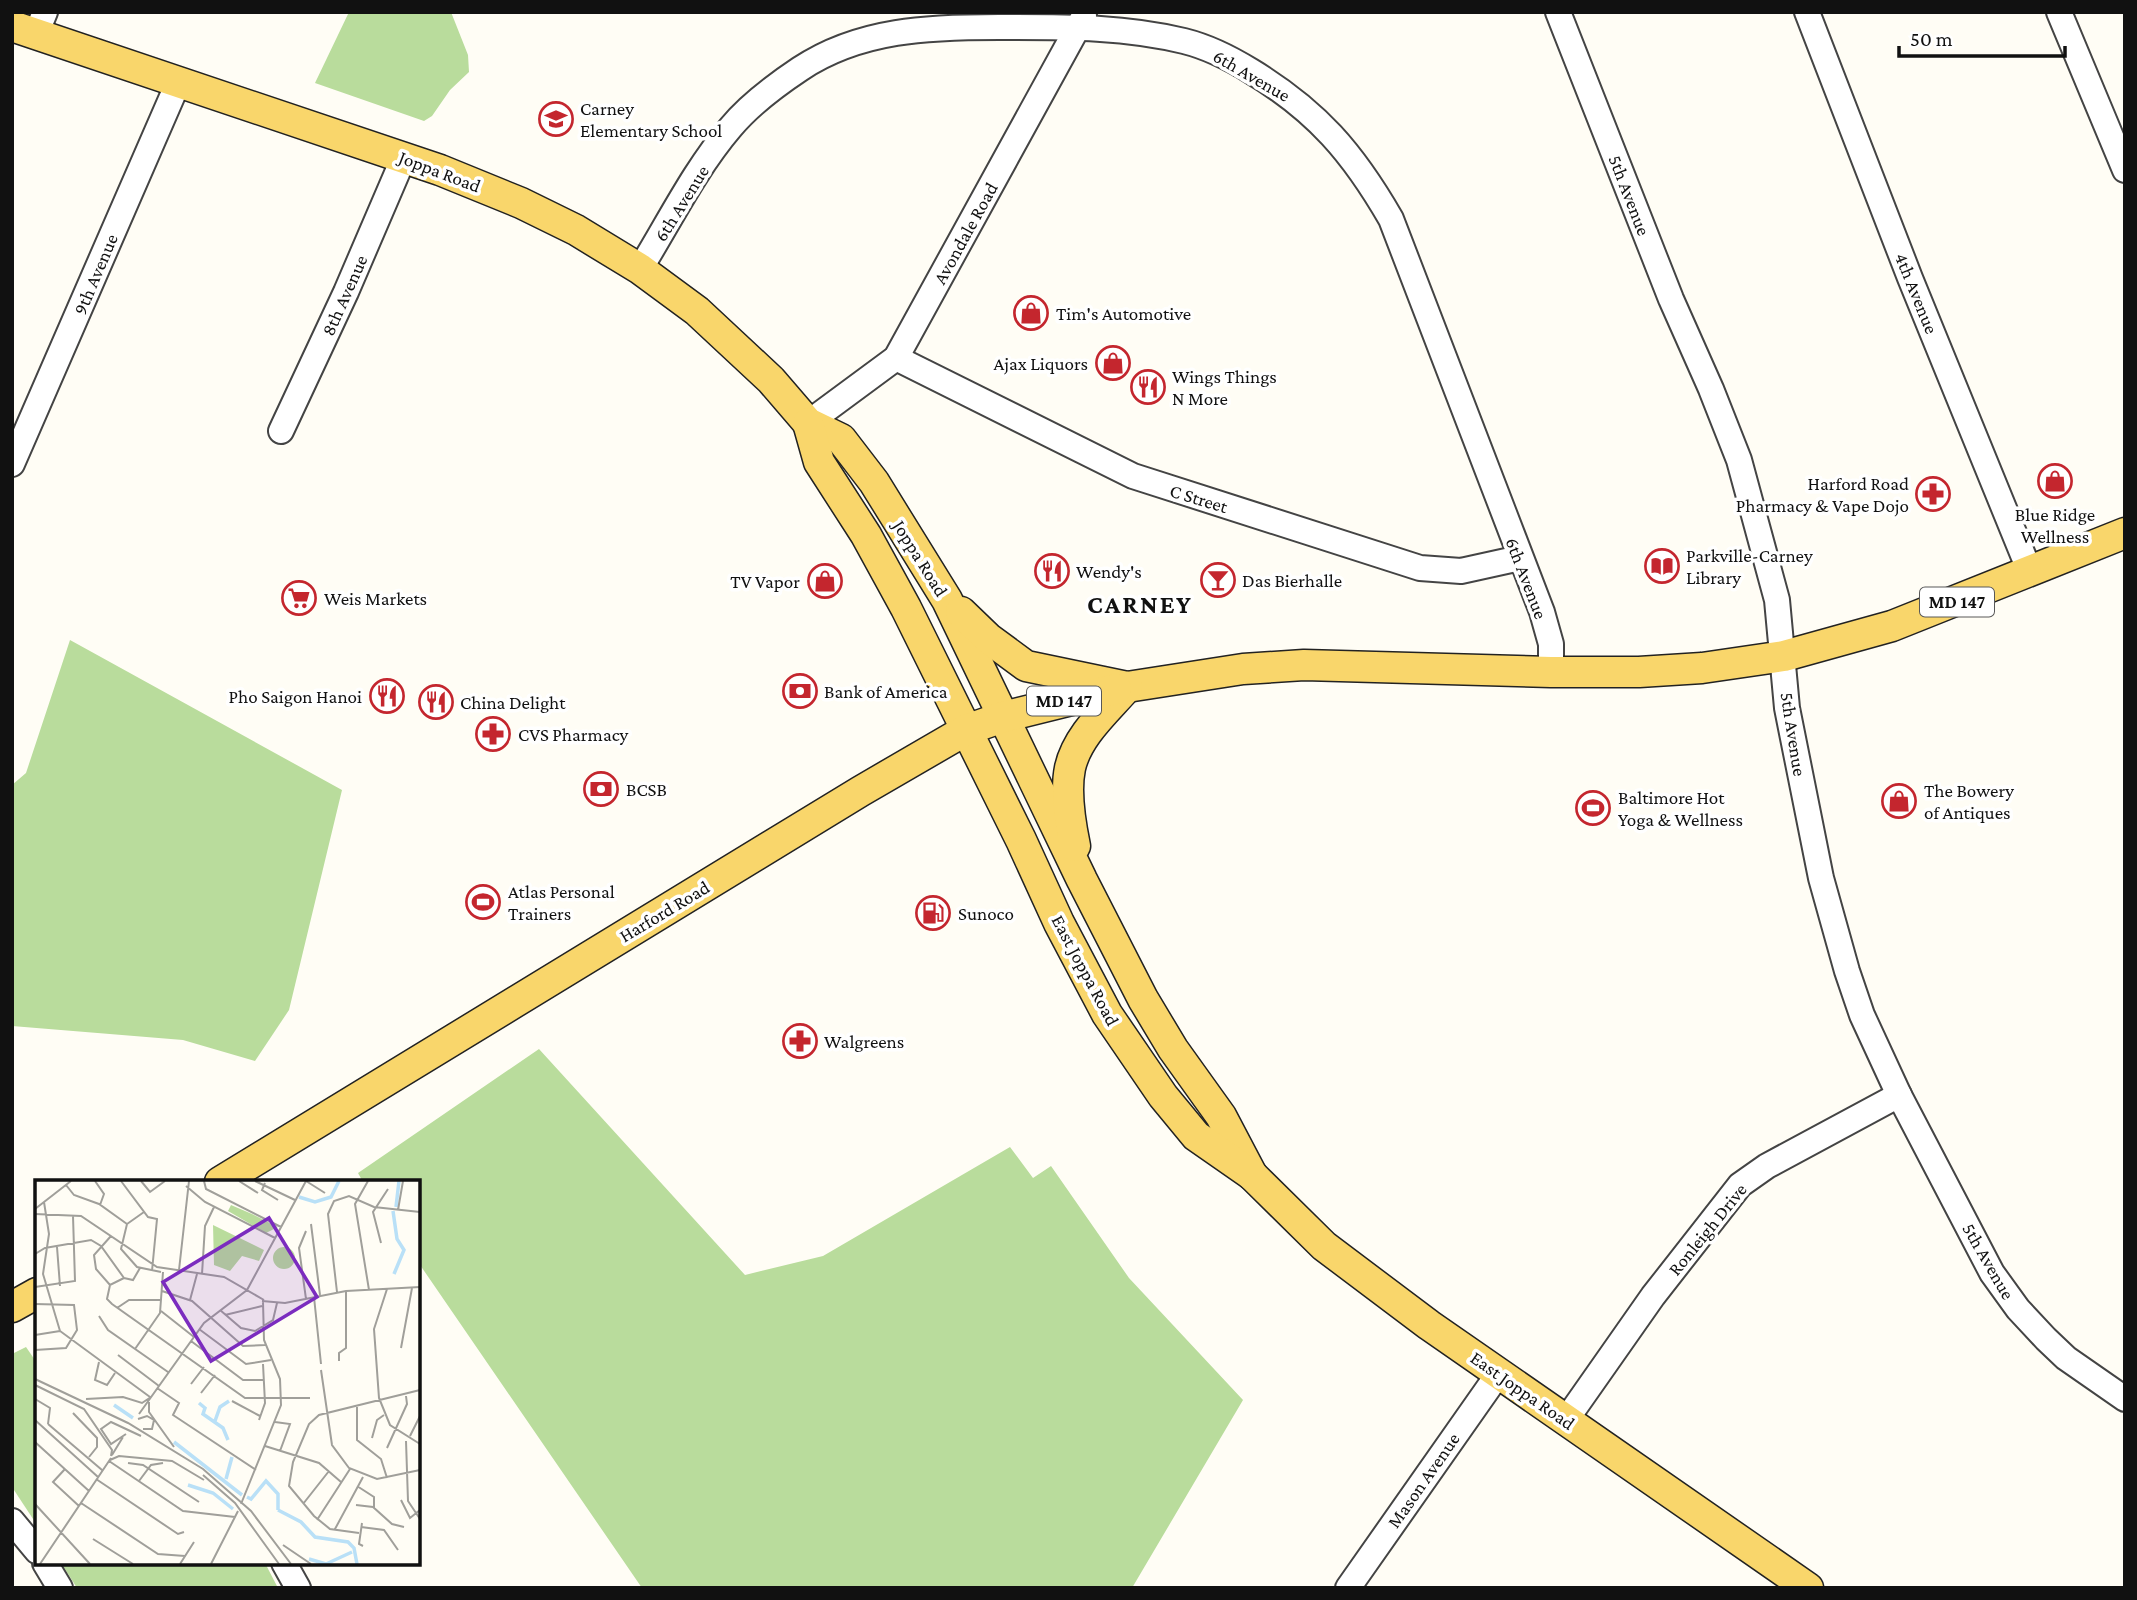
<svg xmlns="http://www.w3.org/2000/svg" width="2137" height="1600" viewBox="0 0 2137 1600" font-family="'Crimson Pro',serif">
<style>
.forest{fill:#b9dc9c}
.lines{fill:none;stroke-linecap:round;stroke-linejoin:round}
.minor-casing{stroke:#444;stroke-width:28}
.major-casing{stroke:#222;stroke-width:33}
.minor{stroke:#fff;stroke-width:24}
.major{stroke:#f9d66b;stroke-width:30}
.labels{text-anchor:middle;stroke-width:7;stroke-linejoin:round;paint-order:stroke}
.shield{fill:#fff;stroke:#585858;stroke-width:2}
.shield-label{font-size:18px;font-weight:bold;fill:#111}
.street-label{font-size:19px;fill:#111;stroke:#fff}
.poi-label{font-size:19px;fill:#111;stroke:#fff;text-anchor:start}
.district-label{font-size:26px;font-weight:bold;letter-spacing:2px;fill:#111;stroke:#fff}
.inset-river{fill:none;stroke:#b9e0f7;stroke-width:3.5}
.inset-road{fill:none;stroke:#a09f9a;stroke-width:2}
.view{fill:#7b2cbf;fill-opacity:0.15;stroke:#7b2cbf;stroke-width:3.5}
.inset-edge{fill:none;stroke:#111;stroke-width:3.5}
</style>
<rect width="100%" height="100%" fill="#fffdf5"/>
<!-- forest -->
<g class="forest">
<path d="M 349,12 L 451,12 L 468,55 L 469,72 L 450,90 L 432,116 L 424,121 L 315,83 Z"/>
<path d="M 70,640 L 342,790 L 289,1010 L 255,1061 L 183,1040 L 12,1026 L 12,785 L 26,773 Z"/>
<path d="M 539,1049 L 745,1275 L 823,1256 L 1010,1147 L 1033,1178 L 1051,1166 L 1129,1278 L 1243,1400 L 1132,1588 L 642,1588 L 418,1262 L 418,1182 L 363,1182 L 358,1173 Z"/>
<path d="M 26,1347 L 37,1363 L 37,1525 L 12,1487 L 12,1354 Z"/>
<path d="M 61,1563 L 265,1563 L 278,1588 L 77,1588 Z"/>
</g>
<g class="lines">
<!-- minor casing -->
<g class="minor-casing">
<g id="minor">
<path d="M 1558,12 L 1671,299 L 1711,389 L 1739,460 L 1777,600 L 1787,708 L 1821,878 L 1847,971 L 1862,1015 L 1899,1095 L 1992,1273 L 2018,1309 L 2046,1339 L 2066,1358 L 2125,1399"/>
<path d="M 1807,12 L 1910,278 L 2030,572"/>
<path d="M 2059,12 L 2125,170"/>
<path d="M 36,34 L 45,12"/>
<path d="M 640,269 C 669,222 695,169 731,127 C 750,104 776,85 800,69 C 860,29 930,27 999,27 C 1061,27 1123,26 1184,41 C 1208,47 1230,58 1251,71 C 1317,111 1353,153 1391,219 L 1542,612 L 1551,644 L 1551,672"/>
<path d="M 896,358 L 1133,476 L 1420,568 L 1461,571 L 1520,558"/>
<path d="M 808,423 L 896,358 L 1084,16"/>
<path d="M 281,431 L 346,292 L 404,157"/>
<path d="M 12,464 L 178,83"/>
<path d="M 1566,1420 L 1653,1296 L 1740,1185 L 1767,1166 L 1899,1095"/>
<path d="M 12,1521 L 37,1551"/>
<path d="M 45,1563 L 60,1588"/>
<path d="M 284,1563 L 298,1588"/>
<path d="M 1348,1588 L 1499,1373"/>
</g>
</g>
<!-- major casing -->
<g class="major-casing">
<g id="major">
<path d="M 12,26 L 440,170 L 521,203 L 576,230 L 640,269 L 697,311 L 771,380 L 808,423 L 841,439 L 874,482 L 947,600 L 1082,880 L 1143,999 L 1173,1049 L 1221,1116 L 1252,1175"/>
<path d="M 808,423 L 819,462 L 866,535 L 906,608 L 1021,840 L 1059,923 L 1107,1014 L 1163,1096 L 1196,1136 L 1252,1175 L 1324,1246 L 1429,1325 L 1808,1588"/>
<path d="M 961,612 L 988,638 L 1026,666 L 1127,687 L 1243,669 L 1304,665 L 1551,672 L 1639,672 L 1702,668 L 1784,656 L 1892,626 L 2125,533"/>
<path d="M 1075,846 C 1070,822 1065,792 1070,768 C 1077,736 1106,711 1127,687"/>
<path d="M 220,1182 L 861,791 L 966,730 L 1003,717 L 1116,689"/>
<path d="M 12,1307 L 37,1293"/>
</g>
</g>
<!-- minor -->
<use href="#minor" class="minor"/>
<!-- major -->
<use href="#major" class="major"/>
</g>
<!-- icons -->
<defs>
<g id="school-ring" transform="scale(1.75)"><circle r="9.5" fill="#fff" stroke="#c4262e" stroke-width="1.5"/><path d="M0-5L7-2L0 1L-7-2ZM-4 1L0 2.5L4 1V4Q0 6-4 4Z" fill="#c4262e"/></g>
<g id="shop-ring" transform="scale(1.75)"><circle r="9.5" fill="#fff" stroke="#c4262e" stroke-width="1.5"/><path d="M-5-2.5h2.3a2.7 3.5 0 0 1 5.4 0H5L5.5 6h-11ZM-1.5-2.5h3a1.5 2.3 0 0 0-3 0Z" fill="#c4262e"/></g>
<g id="restaurant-ring" transform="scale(1.75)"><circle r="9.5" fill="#fff" stroke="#c4262e" stroke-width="1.5"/><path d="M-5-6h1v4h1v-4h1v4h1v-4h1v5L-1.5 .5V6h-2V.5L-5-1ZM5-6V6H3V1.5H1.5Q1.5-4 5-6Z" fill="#c4262e"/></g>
<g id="pharmacy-ring" transform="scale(1.75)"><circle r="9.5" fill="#fff" stroke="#c4262e" stroke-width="1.5"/><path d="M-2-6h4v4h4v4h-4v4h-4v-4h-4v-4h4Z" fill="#c4262e"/></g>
<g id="library-ring" transform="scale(1.75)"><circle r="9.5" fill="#fff" stroke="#c4262e" stroke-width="1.5"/><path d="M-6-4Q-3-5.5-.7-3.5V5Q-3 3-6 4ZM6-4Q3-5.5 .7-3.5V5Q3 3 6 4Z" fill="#c4262e"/></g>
<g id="bar-ring" transform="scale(1.75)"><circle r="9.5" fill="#fff" stroke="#c4262e" stroke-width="1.5"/><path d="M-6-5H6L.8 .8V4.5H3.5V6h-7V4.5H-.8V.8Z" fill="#c4262e"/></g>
<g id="supermarket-ring" transform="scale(1.75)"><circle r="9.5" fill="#fff" stroke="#c4262e" stroke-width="1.5"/><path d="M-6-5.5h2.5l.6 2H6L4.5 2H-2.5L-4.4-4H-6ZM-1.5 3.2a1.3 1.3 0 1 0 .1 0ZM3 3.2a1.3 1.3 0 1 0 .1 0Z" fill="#c4262e"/></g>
<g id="bank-ring" transform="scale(1.75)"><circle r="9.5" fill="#fff" stroke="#c4262e" stroke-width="1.5"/><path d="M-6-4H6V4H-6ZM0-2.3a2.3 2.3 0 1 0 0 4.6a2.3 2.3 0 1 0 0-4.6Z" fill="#c4262e"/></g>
<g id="stadium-ring" transform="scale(1.75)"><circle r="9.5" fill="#fff" stroke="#c4262e" stroke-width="1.5"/><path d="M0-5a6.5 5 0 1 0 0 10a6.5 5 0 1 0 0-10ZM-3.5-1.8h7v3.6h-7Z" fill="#c4262e"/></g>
<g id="fuel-ring" transform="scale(1.75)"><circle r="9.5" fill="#fff" stroke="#c4262e" stroke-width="1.5"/><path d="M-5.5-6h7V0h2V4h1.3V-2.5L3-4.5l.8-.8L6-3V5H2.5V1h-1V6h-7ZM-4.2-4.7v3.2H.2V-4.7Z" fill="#c4262e"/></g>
</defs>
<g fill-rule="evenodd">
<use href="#school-ring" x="556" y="119"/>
<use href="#shop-ring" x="1031" y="313"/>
<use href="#shop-ring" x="1113" y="363"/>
<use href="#restaurant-ring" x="1148" y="387"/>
<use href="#shop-ring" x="2055" y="481"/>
<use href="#pharmacy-ring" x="1933" y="494"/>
<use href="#library-ring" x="1662" y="566"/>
<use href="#restaurant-ring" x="1052" y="571"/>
<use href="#bar-ring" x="1218" y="580"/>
<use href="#shop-ring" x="825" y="581"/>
<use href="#supermarket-ring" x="299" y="598"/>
<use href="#bank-ring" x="800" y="691"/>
<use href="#restaurant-ring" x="387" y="696"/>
<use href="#restaurant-ring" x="436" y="702"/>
<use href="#pharmacy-ring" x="493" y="734"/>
<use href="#bank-ring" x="601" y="789"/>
<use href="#shop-ring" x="1899" y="801"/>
<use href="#stadium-ring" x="1593" y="808"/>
<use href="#stadium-ring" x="483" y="902"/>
<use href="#fuel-ring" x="933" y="913"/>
<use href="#pharmacy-ring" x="800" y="1041"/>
</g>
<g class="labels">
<!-- shield labels -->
<g class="shield">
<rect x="1920" y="587.5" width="74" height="29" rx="5"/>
<rect x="1027" y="686.5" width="74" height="29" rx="5"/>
</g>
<g class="shield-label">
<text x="1957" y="608">MD 147</text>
<text x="1064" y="707">MD 147</text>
</g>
<!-- street labels -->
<g class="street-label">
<text transform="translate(1252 75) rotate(30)" y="7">6th Avenue</text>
<text transform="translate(440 171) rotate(21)" y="7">Joppa Road</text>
<text transform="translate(1630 195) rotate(69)" y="7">5th Avenue</text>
<text transform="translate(681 203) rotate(-58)" y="7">6th Avenue</text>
<text transform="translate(965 233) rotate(-61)" y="7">Avondale Road</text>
<text transform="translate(95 274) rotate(-67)" y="7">9th Avenue</text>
<text transform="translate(1917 293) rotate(68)" y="7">4th Avenue</text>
<text transform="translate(344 295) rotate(-66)" y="7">8th Avenue</text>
<text transform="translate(1199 498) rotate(17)" y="7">C Street</text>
<text transform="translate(921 558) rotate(58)" y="7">Joppa Road</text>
<text transform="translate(1527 578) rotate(69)" y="7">6th Avenue</text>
<text transform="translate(1794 734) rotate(81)" y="7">5th Avenue</text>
<text transform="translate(664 911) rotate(-31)" y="7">Harford Road</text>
<text transform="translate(1086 970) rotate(62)" y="7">East Joppa Road</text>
<text transform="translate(1707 1229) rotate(-51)" y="7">Ronleigh Drive</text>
<text transform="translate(1989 1261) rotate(60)" y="7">5th Avenue</text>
<text transform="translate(1523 1390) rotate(35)" y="7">East Joppa Road</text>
<text transform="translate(1423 1480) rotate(-55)" y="7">Mason Avenue</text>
</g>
<!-- poi labels -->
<g class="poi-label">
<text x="580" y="115">Carney<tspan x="580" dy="22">Elementary School</tspan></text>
<text x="1056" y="320">Tim's Automotive</text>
<text x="1088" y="370" text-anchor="end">Ajax Liquors</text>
<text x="1172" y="383">Wings Things<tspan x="1172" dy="22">N More</tspan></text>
<text x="1909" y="490" text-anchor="end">Harford Road<tspan x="1909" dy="22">Pharmacy &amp; Vape Dojo</tspan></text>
<text x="2055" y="521" text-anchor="middle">Blue Ridge<tspan x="2055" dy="22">Wellness</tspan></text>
<text x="1686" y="562">Parkville-Carney<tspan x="1686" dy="22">Library</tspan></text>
<text x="1076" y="578">Wendy's</text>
<text x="1242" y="587">Das Bierhalle</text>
<text x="800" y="588" text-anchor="end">TV Vapor</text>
<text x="324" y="605">Weis Markets</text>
<text x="824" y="698">Bank of America</text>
<text x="362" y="703" text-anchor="end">Pho Saigon Hanoi</text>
<text x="460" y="709">China Delight</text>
<text x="518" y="741">CVS Pharmacy</text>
<text x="626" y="796">BCSB</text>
<text x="1924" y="797">The Bowery<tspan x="1924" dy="22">of Antiques</tspan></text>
<text x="1618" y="804">Baltimore Hot<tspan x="1618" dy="22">Yoga &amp; Wellness</tspan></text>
<text x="508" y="898">Atlas Personal<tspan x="508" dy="22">Trainers</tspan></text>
<text x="958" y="920">Sunoco</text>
<text x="824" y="1048">Walgreens</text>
</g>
<!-- district labels -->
<g class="district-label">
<text x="1140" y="613">CARNEY</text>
</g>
</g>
<!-- overview -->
<g transform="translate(35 1180)">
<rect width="385" height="385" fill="#fffdf5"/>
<path d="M 196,25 L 217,34 L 243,47 L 231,53 L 193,31 ZM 178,45 L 229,70 L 224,81 L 207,76 L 195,91 L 179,85 ZM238 78a11 11 0 1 1 22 0a11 11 0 1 1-22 0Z" fill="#b9dc9c"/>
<path class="inset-river" d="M 264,17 L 280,22 L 296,17 L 304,1M 361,27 L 364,1M 358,31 L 362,59 L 369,70 L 359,94M 164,223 L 170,228 L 168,234 L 188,248 L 193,260M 79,225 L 98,238M 180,241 L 185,227 L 194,221M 139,262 L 207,315M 191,299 L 197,277M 153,305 L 178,313 L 198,329M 212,317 L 216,319 L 231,301 L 243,314 L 243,330M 243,330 L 266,342 L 280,357 L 313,362 L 319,368 L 322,384M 274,379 L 291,384 L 317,372"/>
<path class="inset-road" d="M 60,1 L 69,14 L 65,25M 86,1 L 113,37 L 122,39 L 117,91M 106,1 L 115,12 L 130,1M 169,1 L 171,9 L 246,47M 204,1 L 223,13M 220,1 L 260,20M 271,1 L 290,13M 333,1 L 320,24 L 334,110M 230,3 L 227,10 L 243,20M 31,5 L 39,15 L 64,24 L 92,44M 151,6 L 170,22 L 240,58M 9,22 L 14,54 L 8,94 L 25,151 L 115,217M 0,29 L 36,1M 363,30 L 368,1M 109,32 L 92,44 L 86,69 L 102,87 L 126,92M 0,34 L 46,36 L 122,87 L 189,97 L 229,120M 276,44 L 285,115M 271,51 L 264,68 L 271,119M 76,56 L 59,75 L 61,89 L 75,105 L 89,98M 346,63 L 338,32 L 353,9M 22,67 L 25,106M 0,74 L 10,68 L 56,60 L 66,66 L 89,98M 144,90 L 154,1M 167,94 L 170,46 L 179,27M 89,98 L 98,100 L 105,88M 75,105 L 72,119 L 77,124 L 210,218 L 275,218M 0,107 L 40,101 L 38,36M 352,109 L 339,149 L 344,218 L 355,245 L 385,264M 127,111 L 157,121 L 208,166 L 230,165M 302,112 L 293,34 L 299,21 L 314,16 L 339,27 L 385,32M 279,117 L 286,184M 155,120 L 162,94M 227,121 L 250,123 L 311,111 L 385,107M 0,124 L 39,125 L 42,150 L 31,168 L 0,170M 82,128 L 94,120 L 126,120M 185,130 L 206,148 L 220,151 L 238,140 L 242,123M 126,131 L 159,157M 190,135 L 227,126M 64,136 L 73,150 L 133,192M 164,149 L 211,184 L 236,180M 0,155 L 25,151M 156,161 L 208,200 L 228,200M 366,168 L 377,108M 100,169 L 125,133 L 128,92M 83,175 L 124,206M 304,181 L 304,173 L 311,168 L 311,111M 64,182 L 60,200 L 72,205 L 80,193M 286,190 L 297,265 L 314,288 L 342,299 L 385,290M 0,199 L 93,243 L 168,289 L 216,331 L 256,384M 156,204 L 169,187M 0,205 L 49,229 L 77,270 L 76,276M 122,208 L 144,223 L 138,235 L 221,290M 166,213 L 180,195M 0,219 L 15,228 L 13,244M 51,219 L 88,217 L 107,223 L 116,217M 197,221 L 225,236M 114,222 L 114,232 L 139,267M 322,227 L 322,260 L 346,279 L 352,298M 38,233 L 62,258 L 62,267 L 54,277M 104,234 L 169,143 L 212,110 L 271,1M 103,239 L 112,236 L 119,240 L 117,249 L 108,249M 0,240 L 63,297M 224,240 L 230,223 L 228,184M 240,242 L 255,244 L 245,271M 13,244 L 67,290M 91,254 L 76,264 L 66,249 L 76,242 L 106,256M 375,256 L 385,236M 337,258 L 342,240 L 349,235M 371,261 L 373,321 L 385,339M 0,262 L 54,311M 230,266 L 284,283 L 306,302M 352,268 L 372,224 L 371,216M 77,275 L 88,257M 75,280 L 84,276 L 137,281 L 169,300M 74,281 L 148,331 L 200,337M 93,283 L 108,285 L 164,322M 30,289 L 18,302 L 44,326M 168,295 L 200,323 L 244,384M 61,299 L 143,354 L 149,352M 104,301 L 116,285 L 128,283M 322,306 L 339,317 L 339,328M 366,320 L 375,338 L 385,330M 46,323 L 123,374 L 150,376M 0,324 L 55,384M 206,324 L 246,225 L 245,199 L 229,160 L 228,122M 268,324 L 294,291M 321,325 L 338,327 L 357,344 L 369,347M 282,340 L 315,289M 327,343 L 324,364 L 328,366M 326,347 L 349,350 L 363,370M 300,349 L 328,297M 324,353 L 295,349 L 279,336 L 254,306 L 258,282 L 274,244 L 284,235 L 385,210M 58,359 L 98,384M 248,365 L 276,384M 5,384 L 76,278M 145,384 L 159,362M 176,384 L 203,331"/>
<path class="view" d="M 234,38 L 282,117 L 176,181 L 128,102 Z"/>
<rect width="385" height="385" class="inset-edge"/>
</g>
<!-- border -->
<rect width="2137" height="1600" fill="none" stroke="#111111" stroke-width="28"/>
<!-- scale -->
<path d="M1899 46v10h166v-10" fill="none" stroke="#111111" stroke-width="3.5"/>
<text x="1910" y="46" font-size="21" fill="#111111" stroke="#ffffff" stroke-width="5" paint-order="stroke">50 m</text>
</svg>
